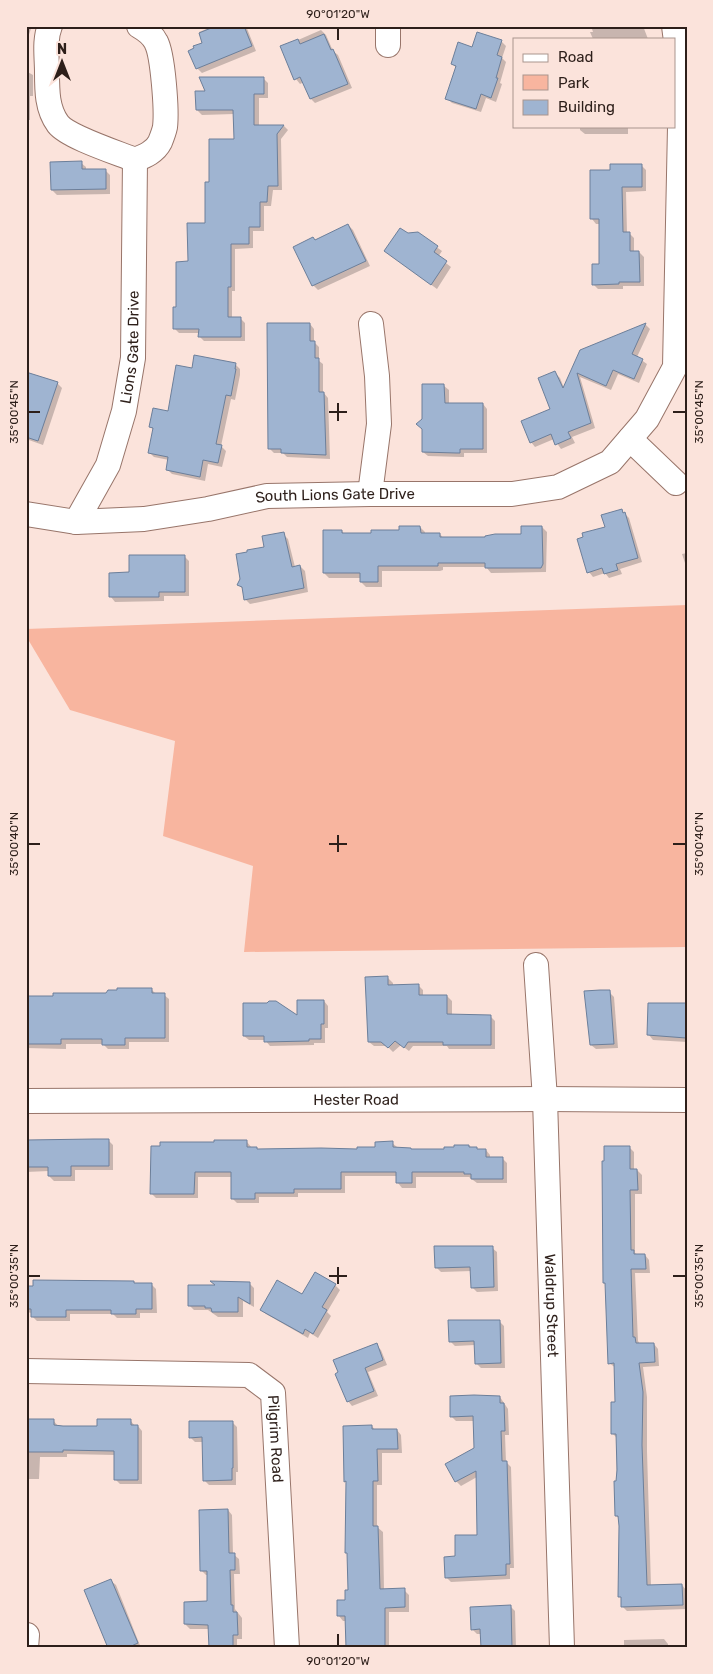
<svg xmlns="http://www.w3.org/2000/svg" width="713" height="1674" viewBox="0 0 713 1674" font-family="Rubik,sans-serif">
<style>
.green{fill:#f8b59f}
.shadow{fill:#0003}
.building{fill:#9fb4d1;stroke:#6c7f9a}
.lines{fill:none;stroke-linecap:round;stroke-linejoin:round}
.minor-casing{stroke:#98756a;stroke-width:26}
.minor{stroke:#fff;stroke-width:24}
.ticks{fill:none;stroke:#2d1f1a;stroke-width:2}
.labels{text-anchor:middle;stroke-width:4.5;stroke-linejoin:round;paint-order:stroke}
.street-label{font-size:15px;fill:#2d1f1a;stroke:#fbe3db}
.neatline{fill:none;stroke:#2d1f1a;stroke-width:2}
.ticks-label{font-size:12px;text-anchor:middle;fill:#2d1f1a}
</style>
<rect width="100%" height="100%" fill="#fbe3db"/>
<!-- green -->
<path class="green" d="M 687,605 L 687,947 L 244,952 L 253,866 L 163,836 L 175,741 L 70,710 L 26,636 L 26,629 Z"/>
<!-- shadow -->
<g class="shadow">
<path d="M 26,26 L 32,26 L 26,43 Z"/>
<path d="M 214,26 L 246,26 L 256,51 L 202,73 L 197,68 L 204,43 L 199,32 Z"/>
<path d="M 591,26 L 643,26 L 648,39 L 593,39 L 590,32 L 593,32 Z"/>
<path d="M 321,30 L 326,35 L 333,51 L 338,55 L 352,88 L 315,103 L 311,99 L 304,82 L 300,84 L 296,79 L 282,47 Z"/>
<path d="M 501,41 L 506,46 L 502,58 L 506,62 L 500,83 L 502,84 L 496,102 L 486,98 L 481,112 L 452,103 L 447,98 L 457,68 L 452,64 L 473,49 Z"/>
<path d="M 26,71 L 33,75 L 33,96 L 30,96 L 30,120 L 26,120 Z"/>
<path d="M 263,78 L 268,83 L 268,98 L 259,98 L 259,126 L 284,126 L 288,130 L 281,139 L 282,190 L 273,190 L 271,206 L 264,206 L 264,231 L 253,231 L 253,248 L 235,249 L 235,291 L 232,291 L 232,318 L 240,318 L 245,323 L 245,341 L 204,341 L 199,336 L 200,333 L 179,333 L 175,329 L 178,309 L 189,263 L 207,224 L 210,183 L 235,140 L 234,114 L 202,115 L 197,110 L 207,92 Z"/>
<path d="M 580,126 L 628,126 L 628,134 L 585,134 L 580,130 Z"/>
<path d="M 81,163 L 86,167 L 86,170 L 105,170 L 110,175 L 110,194 L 57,195 L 52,190 Z"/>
<path d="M 641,165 L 646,170 L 646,191 L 626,192 L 627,233 L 629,233 L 634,238 L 634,252 L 639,252 L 644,257 L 644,286 L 623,286 L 623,289 L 598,289 L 593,284 L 600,265 L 600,224 L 596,224 L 592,219 L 611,171 Z"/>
<path d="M 348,225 L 353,230 L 370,266 L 318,290 L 313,285 L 315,241 Z"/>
<path d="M 417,233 L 442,251 L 438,257 L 451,267 L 437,289 L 385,251 L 408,234 Z"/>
<path d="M 310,324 L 314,329 L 314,342 L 319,347 L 319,361 L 323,364 L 323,392 L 328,398 L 330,459 L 287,457 L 283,453 L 274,453 L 269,448 Z"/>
<path d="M 645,324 L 650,329 L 637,357 L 647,364 L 639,383 L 618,374 L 611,390 L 580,377 L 595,428 L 572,437 L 575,443 L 561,449 L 554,439 L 535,447 L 531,442 L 552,410 L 555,373 L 560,378 L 564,388 L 581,351 Z"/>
<path d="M 235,364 L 240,369 L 240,375 L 235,400 L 231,399 L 221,446 L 226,451 L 222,467 L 208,464 L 205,481 L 172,474 L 167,469 L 169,460 L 154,457 L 149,452 L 154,430 L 151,427 L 169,412 L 193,370 Z"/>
<path d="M 26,373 L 57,383 L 62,388 L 43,445 L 26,439 Z"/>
<path d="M 444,386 L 449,390 L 449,404 L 483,404 L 487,409 L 487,453 L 464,453 L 464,457 L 461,457 L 428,456 L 423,452 L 423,420 Z"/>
<path d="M 621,510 L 629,518 L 642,562 L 620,569 L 622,574 L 609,578 L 605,573 L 593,577 L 589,572 L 606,527 Z"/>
<path d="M 420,527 L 425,532 L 425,534 L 440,534 L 444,539 L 522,536 L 542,527 L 547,532 L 546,572 L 491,573 L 486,567 L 443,567 L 443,570 L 440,571 L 382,571 L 382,587 L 366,587 L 361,582 L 361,578 L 329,578 L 324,573 L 342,531 L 345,535 L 400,532 Z"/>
<path d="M 283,534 L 288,539 L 295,567 L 300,566 L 305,571 L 308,592 L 250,604 L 245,599 L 243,589 L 238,584 L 248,553 L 266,548 Z"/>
<path d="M 687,553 L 687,569 L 682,554 Z"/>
<path d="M 184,556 L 189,561 L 189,596 L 164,596 L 164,601 L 115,602 L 111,597 L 130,573 Z"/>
<path d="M 388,978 L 393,983 L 393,986 L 418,985 L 423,990 L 423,996 L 447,996 L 452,1001 L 452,1015 L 491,1017 L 495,1021 L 495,1049 L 449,1049 L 447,1046 L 413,1046 L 409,1051 L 401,1045 L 393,1052 L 387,1046 L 374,1046 L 369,1042 Z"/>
<path d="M 151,989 L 157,995 L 164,995 L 169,999 L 169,1042 L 129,1042 L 129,1049 L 108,1049 L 103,1044 L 66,1044 L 66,1049 L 26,1048 L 26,997 L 107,995 Z"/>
<path d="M 609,992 L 614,997 L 618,1048 L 596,1049 L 591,1045 Z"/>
<path d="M 324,1001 L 328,1006 L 328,1028 L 325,1028 L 325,1043 L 314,1043 L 314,1045 L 270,1046 L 265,1040 L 249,1040 L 244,1036 L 267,1004 L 298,1017 Z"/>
<path d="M 687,1005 L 687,1042 L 653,1040 L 649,1035 Z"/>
<path d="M 108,1140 L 113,1145 L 113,1170 L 75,1170 L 75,1181 L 54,1181 L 49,1176 L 49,1171 L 26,1172 L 26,1141 Z"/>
<path d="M 247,1142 L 252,1148 L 257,1148 L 258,1150 L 358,1151 L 376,1148 L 392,1143 L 397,1147 L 412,1150 L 445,1150 L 469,1146 L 478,1150 L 486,1150 L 490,1155 L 490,1158 L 502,1158 L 507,1163 L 507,1183 L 477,1183 L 469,1177 L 416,1177 L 416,1188 L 402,1188 L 398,1183 L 398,1176 L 345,1176 L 345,1193 L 298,1193 L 298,1197 L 259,1197 L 259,1203 L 237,1203 L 232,1198 L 233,1177 L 198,1177 L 198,1198 L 156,1198 L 151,1193 Z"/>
<path d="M 629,1147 L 634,1152 L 634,1170 L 637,1170 L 642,1175 L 642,1194 L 635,1194 L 635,1253 L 638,1255 L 645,1255 L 649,1260 L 650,1273 L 635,1273 L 638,1341 L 640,1344 L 654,1344 L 658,1349 L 659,1366 L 643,1367 L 647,1397 L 647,1451 L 651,1586 L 682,1585 L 686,1590 L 687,1609 L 627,1611 L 622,1606 L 622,1599 L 620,1596 L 619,1518 L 616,1516 L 617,1438 L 613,1434 L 616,1403 L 616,1368 L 609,1363 L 606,1285 L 604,1283 Z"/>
<path d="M 492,1248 L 497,1252 L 498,1291 L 477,1292 L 472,1287 L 472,1271 L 441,1272 L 436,1267 Z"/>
<path d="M 134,1282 L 136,1285 L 152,1285 L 156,1289 L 157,1313 L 140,1313 L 140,1318 L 117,1318 L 113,1314 L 70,1314 L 70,1321 L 37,1321 L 32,1316 L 32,1313 L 26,1312 L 26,1287 Z"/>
<path d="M 249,1283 L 254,1288 L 254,1307 L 243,1301 L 243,1317 L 218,1317 L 208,1310 L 194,1310 L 189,1305 L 217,1286 Z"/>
<path d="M 335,1285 L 340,1290 L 327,1312 L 331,1316 L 318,1338 L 310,1333 L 308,1338 L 266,1314 L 261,1310 Z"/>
<path d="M 499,1321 L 504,1326 L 505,1368 L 481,1368 L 476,1363 L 475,1345 L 455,1346 L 450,1341 Z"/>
<path d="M 376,1345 L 381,1350 L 387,1365 L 368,1372 L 378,1396 L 352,1406 L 348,1401 Z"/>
<path d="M 500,1397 L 508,1409 L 509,1435 L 505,1435 L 506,1462 L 511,1467 L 514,1568 L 510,1568 L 510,1579 L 451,1582 L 446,1577 L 457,1558 L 479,1536 L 477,1477 L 461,1486 L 456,1481 L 475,1448 L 475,1421 L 456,1421 L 451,1416 Z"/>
<path d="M 26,1420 L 53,1420 L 58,1426 L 98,1427 L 130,1420 L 135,1426 L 138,1426 L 142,1431 L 142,1484 L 120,1484 L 115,1479 L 115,1455 L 67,1454 L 67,1457 L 40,1457 L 39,1479 L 26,1479 Z"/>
<path d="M 232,1422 L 237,1427 L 238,1472 L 236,1472 L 236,1485 L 209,1485 L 204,1480 L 203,1442 L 195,1442 L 190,1437 Z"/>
<path d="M 372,1426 L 375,1430 L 397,1430 L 401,1435 L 402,1453 L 382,1453 L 382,1485 L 377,1485 L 377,1527 L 383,1532 L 384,1590 L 404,1590 L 409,1595 L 409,1612 L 389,1612 L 389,1648 L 348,1648 L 346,1621 L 343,1621 L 339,1616 L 346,1601 L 349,1591 L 347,1484 L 345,1481 Z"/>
<path d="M 228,1510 L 232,1515 L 233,1554 L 239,1559 L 240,1574 L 234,1574 L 235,1609 L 242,1618 L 242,1639 L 237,1639 L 237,1648 L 210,1648 L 210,1629 L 190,1629 L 185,1624 L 209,1602 L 209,1575 L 206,1575 L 201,1570 Z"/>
<path d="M 111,1581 L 116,1585 L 141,1648 L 109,1648 Z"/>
<path d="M 511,1607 L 515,1611 L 516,1648 L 482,1648 L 482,1634 L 477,1634 L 472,1629 Z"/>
<path d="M 664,1639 L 668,1644 L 668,1648 L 624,1648 L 624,1640 Z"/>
</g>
<!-- building -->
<g class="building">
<path d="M 216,26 L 244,26 L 252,46 L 196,69 L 188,51 L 194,48 L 193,46 L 202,43 L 199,33 Z"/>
<path d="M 477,32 L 502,40 L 497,55 L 502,57 L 496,78 L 498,78 L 491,98 L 481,94 L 476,109 L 445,99 L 456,66 L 451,64 L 458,42 L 472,47 Z"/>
<path d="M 324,34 L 331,50 L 333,49 L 348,84 L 310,99 L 300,77 L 294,80 L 280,46 L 298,39 L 300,44 Z"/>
<path d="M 199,77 L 264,77 L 264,94 L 254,94 L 254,125 L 284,125 L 277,134 L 278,186 L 268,186 L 267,202 L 260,202 L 260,227 L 249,227 L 249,244 L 231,244 L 231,287 L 228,287 L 228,317 L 241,317 L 241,337 L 198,337 L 199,329 L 173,329 L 173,307 L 176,307 L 176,262 L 188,261 L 187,223 L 205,223 L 205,182 L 209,182 L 209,139 L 234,139 L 233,110 L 196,110 L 195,91 L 205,91 Z"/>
<path d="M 82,161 L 82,169 L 106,169 L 106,189 L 51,190 L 50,162 Z"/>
<path d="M 610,164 L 642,164 L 642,187 L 622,187 L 623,232 L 630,232 L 630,251 L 639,251 L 640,282 L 619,282 L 619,284 L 592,285 L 592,264 L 599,264 L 599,219 L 590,219 L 590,170 L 610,170 Z"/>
<path d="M 348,224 L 366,261 L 312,286 L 293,247 L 313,237 L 315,240 Z"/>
<path d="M 400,228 L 408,233 L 418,232 L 438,246 L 434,252 L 447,261 L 431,285 L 384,251 Z"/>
<path d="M 267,323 L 310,323 L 310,341 L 315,341 L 315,358 L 319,358 L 319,392 L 324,392 L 326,455 L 281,453 L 281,449 L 268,449 Z"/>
<path d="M 646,323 L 632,354 L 643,359 L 634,379 L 613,370 L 606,386 L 577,373 L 591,423 L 568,432 L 571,438 L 555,445 L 551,434 L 530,443 L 521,421 L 550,409 L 538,378 L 555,371 L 563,388 L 580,350 Z"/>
<path d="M 194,355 L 236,363 L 235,369 L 236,369 L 231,396 L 226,395 L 216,444 L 222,445 L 218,463 L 203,460 L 200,477 L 166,470 L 168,457 L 148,453 L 153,428 L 149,427 L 153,408 L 168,411 L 176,365 L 192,368 Z"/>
<path d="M 26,372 L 58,382 L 38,441 L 26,437 Z"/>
<path d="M 422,384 L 444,384 L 445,403 L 483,403 L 483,449 L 460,449 L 460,453 L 456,453 L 422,452 L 422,429 L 416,424 L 422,419 Z"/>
<path d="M 622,509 L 623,513 L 625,512 L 638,558 L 616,564 L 618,570 L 604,574 L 602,568 L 587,573 L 577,539 L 583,537 L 582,533 L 605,527 L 601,515 Z"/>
<path d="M 399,526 L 420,526 L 421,533 L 440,533 L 440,537 L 485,537 L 485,536 L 495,534 L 521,534 L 521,526 L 542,526 L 543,564 L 541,568 L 485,568 L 485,563 L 438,563 L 438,566 L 378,566 L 378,582 L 360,582 L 360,573 L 323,573 L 323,530 L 342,530 L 342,533 L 371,533 L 371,530 L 399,530 Z"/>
<path d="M 284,532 L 292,567 L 300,565 L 304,588 L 244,600 L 242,587 L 237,585 L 240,579 L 236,554 L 247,552 L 247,550 L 264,547 L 262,536 Z"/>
<path d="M 129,555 L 185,555 L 185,592 L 159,592 L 159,597 L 109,597 L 109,573 L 129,572 Z"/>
<path d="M 388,976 L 388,985 L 419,984 L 419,995 L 447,995 L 447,1014 L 491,1015 L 491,1045 L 443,1045 L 443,1042 L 408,1042 L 404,1048 L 395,1041 L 388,1048 L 381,1042 L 368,1042 L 365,977 Z"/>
<path d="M 117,988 L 152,988 L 152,993 L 165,993 L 165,1038 L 125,1038 L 125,1045 L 102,1045 L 102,1039 L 61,1039 L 61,1044 L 26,1044 L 26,996 L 53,996 L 53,993 L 106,993 L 108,990 L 117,990 Z"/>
<path d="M 600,990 L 610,990 L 614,1044 L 590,1045 L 584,991 Z"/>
<path d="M 297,1000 L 324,1000 L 324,1024 L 321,1024 L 321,1039 L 309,1039 L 309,1041 L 264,1042 L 264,1036 L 243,1036 L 243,1003 L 267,1003 L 269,1001 L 276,1001 L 297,1015 Z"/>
<path d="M 648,1003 L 687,1003 L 686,1038 L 647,1035 Z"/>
<path d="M 94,1139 L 109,1139 L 109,1166 L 71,1166 L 71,1176 L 48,1176 L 48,1167 L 26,1167 L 26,1140 Z"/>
<path d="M 214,1140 L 247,1140 L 247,1147 L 257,1147 L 257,1149 L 321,1148 L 357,1149 L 357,1147 L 375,1147 L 375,1142 L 393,1141 L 393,1147 L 411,1148 L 411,1149 L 444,1149 L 444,1147 L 454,1147 L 454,1145 L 469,1145 L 469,1147 L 477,1147 L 477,1149 L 486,1149 L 486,1157 L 503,1157 L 503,1179 L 471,1179 L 471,1174 L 464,1174 L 464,1172 L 412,1172 L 412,1183 L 396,1183 L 396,1172 L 341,1172 L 341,1189 L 294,1189 L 294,1193 L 255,1193 L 255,1199 L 231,1199 L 231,1172 L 195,1172 L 194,1194 L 150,1194 L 151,1146 L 160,1146 L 160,1142 L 214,1142 Z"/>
<path d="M 604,1146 L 630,1146 L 630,1169 L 637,1169 L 638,1190 L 630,1190 L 631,1250 L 634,1250 L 634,1254 L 645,1254 L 646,1269 L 631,1269 L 633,1337 L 635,1337 L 636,1343 L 654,1343 L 655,1362 L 639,1363 L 643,1392 L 642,1445 L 647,1585 L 682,1584 L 683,1605 L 621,1607 L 621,1597 L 618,1597 L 619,1526 L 618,1516 L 615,1516 L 614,1481 L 616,1481 L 617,1470 L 616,1434 L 611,1434 L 611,1402 L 615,1402 L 614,1363 L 608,1364 L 605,1283 L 603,1283 L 602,1161 L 604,1161 Z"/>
<path d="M 434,1246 L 493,1246 L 494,1287 L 471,1288 L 470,1267 L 435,1268 Z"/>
<path d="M 315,1272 L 336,1284 L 322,1307 L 327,1310 L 313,1334 L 305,1329 L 303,1334 L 260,1310 L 277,1280 L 302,1294 Z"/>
<path d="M 33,1280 L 134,1281 L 134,1283 L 152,1283 L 152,1309 L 136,1309 L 136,1314 L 111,1314 L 111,1310 L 66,1310 L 66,1317 L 31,1317 L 31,1309 L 26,1309 L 26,1286 L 33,1286 Z"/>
<path d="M 210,1281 L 250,1282 L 250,1304 L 238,1297 L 238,1312 L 212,1312 L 211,1308 L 205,1308 L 205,1306 L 188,1306 L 188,1285 L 215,1285 Z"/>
<path d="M 448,1320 L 500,1320 L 501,1363 L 475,1364 L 474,1341 L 449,1342 Z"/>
<path d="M 377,1343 L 383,1360 L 365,1368 L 374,1391 L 347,1402 L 335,1374 L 338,1372 L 333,1360 Z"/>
<path d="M 474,1395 L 500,1396 L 500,1403 L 504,1403 L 505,1431 L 501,1431 L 502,1461 L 507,1461 L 510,1564 L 506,1564 L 506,1575 L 445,1578 L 444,1557 L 455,1556 L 455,1535 L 477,1535 L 476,1471 L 455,1482 L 445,1464 L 474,1448 L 473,1416 L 450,1417 L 450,1396 Z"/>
<path d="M 26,1419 L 54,1419 L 54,1425 L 63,1426 L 97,1426 L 97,1419 L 131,1419 L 131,1425 L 138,1425 L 138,1480 L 114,1480 L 114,1451 L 63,1450 L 63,1452 L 26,1452 Z"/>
<path d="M 189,1421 L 233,1421 L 233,1468 L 232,1468 L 232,1480 L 203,1481 L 202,1437 L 189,1438 Z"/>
<path d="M 372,1425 L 372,1429 L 397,1429 L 398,1449 L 377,1449 L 378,1481 L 373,1481 L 373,1526 L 378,1526 L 380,1589 L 405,1588 L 405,1607 L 385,1608 L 385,1647 L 346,1648 L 345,1616 L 337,1616 L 337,1600 L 345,1600 L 345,1590 L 348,1590 L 347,1553 L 345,1553 L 346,1481 L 344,1482 L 343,1426 Z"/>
<path d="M 228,1509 L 229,1553 L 235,1553 L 235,1570 L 230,1570 L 231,1605 L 233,1605 L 233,1612 L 237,1612 L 238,1635 L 233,1635 L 233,1648 L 209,1648 L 208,1625 L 184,1624 L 184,1602 L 207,1601 L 207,1571 L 200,1571 L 199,1510 Z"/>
<path d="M 111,1579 L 138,1643 L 127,1648 L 108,1648 L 84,1590 Z"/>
<path d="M 511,1605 L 512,1648 L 481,1648 L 480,1629 L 471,1630 L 470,1607 Z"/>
</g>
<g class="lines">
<!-- minor casing -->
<g class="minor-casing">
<g id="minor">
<path d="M 50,26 C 44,40 47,57 47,72 C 47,91 47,109 58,124 C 68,137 118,153 135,160 C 145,156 155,152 160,142 C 162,137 164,132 165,127 C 167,111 163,55 156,42 C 152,34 146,30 139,26"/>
<path d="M 388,26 L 388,45"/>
<path d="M 630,439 L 676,483"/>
<path d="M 370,494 L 379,424 L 377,376 L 371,324"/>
<path id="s1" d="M 26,514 L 76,522 L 144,519 L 208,509 L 267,496 L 370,494 L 512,494 L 558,487 L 610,462 L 647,419 L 675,367 L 681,79 L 674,26"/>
<path id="s2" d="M 76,522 L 108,465 L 124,411 L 133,358 L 135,160"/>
<path id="s3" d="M 536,965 L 545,1099 L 562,1648"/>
<path id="s4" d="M 26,1101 L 545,1099 L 687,1100"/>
<path id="s5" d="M 26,1371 L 249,1375 L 273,1393 L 287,1648"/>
<path d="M 26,1648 L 27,1635"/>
</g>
</g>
<!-- minor -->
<use href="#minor" class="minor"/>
</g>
<!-- ticks -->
<path class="ticks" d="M 338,28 L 338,40M 338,403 L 338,421M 28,412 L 40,412M 329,412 L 347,412M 673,412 L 686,412M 338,835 L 338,852M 28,844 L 40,844M 329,844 L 347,844M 673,844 L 686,844M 338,1267 L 338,1284M 28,1276 L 40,1276M 329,1276 L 347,1276M 673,1276 L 686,1276M 338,1634 L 338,1646"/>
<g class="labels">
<!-- street labels -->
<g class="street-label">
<text dy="5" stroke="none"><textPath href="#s2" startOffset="186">Lions Gate Drive</textPath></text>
<text dy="5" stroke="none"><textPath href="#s1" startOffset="312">South Lions Gate Drive</textPath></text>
<text dy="5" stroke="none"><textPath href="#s4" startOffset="330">Hester Road</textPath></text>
<text dy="5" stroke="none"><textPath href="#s3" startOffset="341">Waldrup Street</textPath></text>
<text dy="5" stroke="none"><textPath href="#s5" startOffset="299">Pilgrim Road</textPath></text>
</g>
</g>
<!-- border -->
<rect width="713" height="1674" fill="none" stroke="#fbe3db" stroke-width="55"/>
<!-- legend -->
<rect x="513" y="38" width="162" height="90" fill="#fbe3db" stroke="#a9958e"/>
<rect x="523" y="54" width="25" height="8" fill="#ffffff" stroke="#a9958e"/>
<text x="558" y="62" font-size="15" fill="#2d1f1a">Road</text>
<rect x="523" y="75" width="25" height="15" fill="#f8b59f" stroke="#a9958e"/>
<text x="558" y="88" font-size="15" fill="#2d1f1a">Park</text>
<rect x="523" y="100" width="25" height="15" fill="#9fb4d1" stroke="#a9958e"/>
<text x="558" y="112" font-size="15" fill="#2d1f1a">Building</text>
<!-- north arrow -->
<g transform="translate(62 62)" stroke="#fbe3db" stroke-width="4" paint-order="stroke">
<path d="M0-4L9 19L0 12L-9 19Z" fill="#2d1f1a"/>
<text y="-8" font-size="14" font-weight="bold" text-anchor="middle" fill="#2d1f1a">N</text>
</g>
<rect x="28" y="28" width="658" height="1618" class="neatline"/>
<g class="ticks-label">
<text x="338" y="18">90°01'20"W</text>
<text transform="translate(14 412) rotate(-90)" y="4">35°00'45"N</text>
<text transform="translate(699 412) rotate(-90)" y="4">35°00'45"N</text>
<text transform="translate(14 844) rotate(-90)" y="4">35°00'40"N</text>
<text transform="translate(699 844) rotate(-90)" y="4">35°00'40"N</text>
<text transform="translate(14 1276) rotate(-90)" y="4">35°00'35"N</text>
<text transform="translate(699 1276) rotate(-90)" y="4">35°00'35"N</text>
<text x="338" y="1665">90°01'20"W</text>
</g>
</svg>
